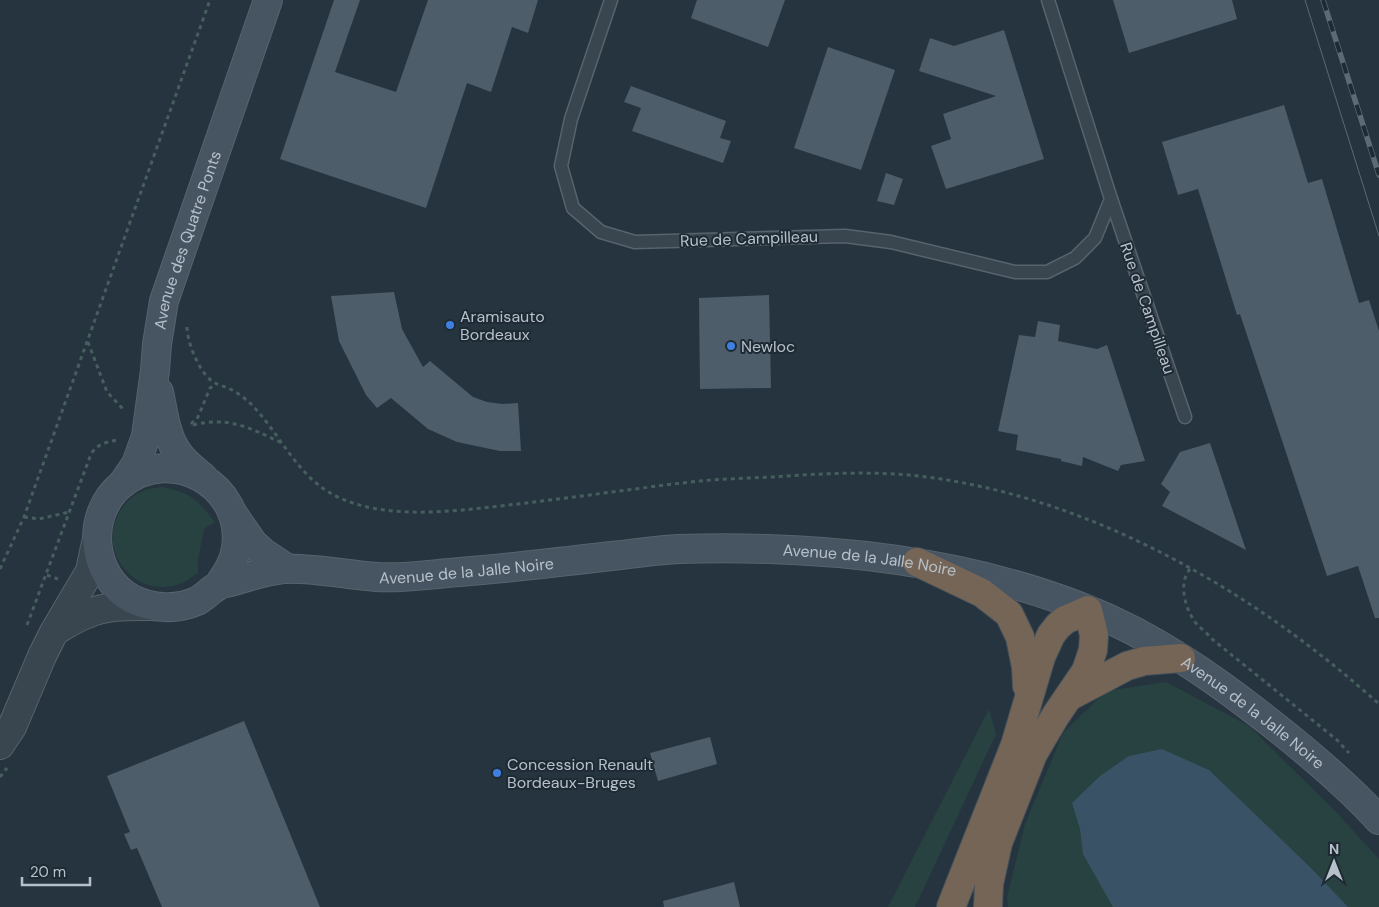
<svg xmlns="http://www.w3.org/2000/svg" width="1379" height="907" viewBox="0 0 1379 907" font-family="'DM Sans',sans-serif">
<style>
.green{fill:#284241}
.water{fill:#395266}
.building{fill:#4e5d6a}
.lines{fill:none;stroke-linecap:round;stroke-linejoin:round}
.service-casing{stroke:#57636d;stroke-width:15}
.tertiary-casing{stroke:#57636d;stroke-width:30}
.secondary-casing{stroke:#57636d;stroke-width:30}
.motorway-casing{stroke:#44505a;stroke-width:30}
.path{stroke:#475e5e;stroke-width:3;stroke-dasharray:4 4;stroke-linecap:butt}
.service{stroke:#39454f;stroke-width:12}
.tertiary{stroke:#39454f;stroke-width:28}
.secondary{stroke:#475562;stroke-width:28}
.motorway{stroke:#756557;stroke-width:28}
.tram{stroke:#5b6a76;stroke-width:1}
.rail-casing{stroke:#5b6a76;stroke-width:5.5}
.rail{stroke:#1e2a34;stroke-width:4;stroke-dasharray:11;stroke-linecap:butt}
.shop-dot{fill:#3f7fe0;stroke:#1e2a34;stroke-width:2}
.labels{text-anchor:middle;stroke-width:4;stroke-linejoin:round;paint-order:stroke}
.street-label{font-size:16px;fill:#b6c0ca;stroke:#1e2a34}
.poi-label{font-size:16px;fill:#b6c0ca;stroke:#1e2a34;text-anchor:start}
</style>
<rect width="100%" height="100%" fill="#25343f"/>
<!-- green -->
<g class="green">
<path d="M 162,487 C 192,493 196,499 215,522 L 204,529 L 198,559 L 198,573 C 193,576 187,581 182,583 C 137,602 94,551 121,510 C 126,502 134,494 143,491 C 149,488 156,488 162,487 Z"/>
<path d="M 1166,682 L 1249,726 L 1337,813 L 1379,859 L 1379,907 L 1008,907 L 1007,897 L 1025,824 L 1063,733 L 1106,691 Z"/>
<path d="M 989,709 L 996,734 L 915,907 L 888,907 Z"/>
</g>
<!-- water -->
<path class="water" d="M 1162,749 L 1209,770 L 1311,868 L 1348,907 L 1113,907 L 1083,854 L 1080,829 L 1072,803 L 1100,776 L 1129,756 Z"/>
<!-- building -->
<g class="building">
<path d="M 334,0 L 360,0 L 335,72 L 396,92 L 428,0 L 538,0 L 528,33 L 512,27 L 491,92 L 467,83 L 426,208 L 280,159 Z"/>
<path d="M 697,0 L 785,0 L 768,47 L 691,18 Z"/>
<path d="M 1113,0 L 1232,0 L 1237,19 L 1129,53 Z"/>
<path d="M 1004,30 L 1044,159 L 946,189 L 931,146 L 951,139 L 943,114 L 996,96 L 919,71 L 930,38 L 954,46 Z"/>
<path d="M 828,47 L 895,70 L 861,170 L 794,148 Z"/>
<path d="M 631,86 L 726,121 L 720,138 L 731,141 L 723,163 L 632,131 L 641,108 L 624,102 Z"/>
<path d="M 1284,105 L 1308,183 L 1322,179 L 1359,303 L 1369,300 L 1379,331 L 1379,618 L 1375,618 L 1358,566 L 1327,576 L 1240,314 L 1237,315 L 1198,189 L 1178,195 L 1162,142 Z"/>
<path d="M 886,173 L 903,179 L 894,205 L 877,201 Z"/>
<path d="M 394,292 L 402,329 L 423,367 L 430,361 L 473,397 L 487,402 L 502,404 L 518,403 L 521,451 L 500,451 L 457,442 L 428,429 L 391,398 L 377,408 L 366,395 L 339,341 L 331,296 Z"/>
<path d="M 769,295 L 771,388 L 700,389 L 699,298 Z"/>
<path d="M 1038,321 L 1060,325 L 1058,341 L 1097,349 L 1107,345 L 1145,461 L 1121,465 L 1118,471 L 1083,457 L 1082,466 L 1061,461 L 1061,459 L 1016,450 L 1018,435 L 998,431 L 1019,335 L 1035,337 Z"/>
<path d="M 1210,443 L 1246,550 L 1162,506 L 1170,492 L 1161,484 L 1180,452 Z"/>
<path d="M 244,721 L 320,907 L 162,907 L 137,848 L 131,850 L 124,834 L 130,832 L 107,776 Z"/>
<path d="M 710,737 L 717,764 L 658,781 L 650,753 Z"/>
<path d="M 734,882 L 740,907 L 664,907 L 663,901 Z"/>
</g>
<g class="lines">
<!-- service casing -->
<g class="service-casing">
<g id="service">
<path d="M 611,0 L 571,119 L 561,166 L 573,208 L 601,232 L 635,242 L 845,236 L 891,242 L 1015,272 L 1047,272 L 1075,258 L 1095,238 L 1111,199 L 1048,0"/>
<path d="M 1111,199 L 1185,417"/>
</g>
</g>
<!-- tertiary casing -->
<g class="tertiary-casing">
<g id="tertiary">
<path d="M 55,631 C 65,625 76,618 87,614 C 107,605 129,606 150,606"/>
<path d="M 0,745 L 12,727 L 42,656 L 54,632 L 90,571 L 96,543"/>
</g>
</g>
<!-- secondary casing -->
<g class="secondary-casing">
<g id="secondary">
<path d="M 159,392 C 164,415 166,440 182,458 C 188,465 196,471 203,477"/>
<path id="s1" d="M 123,483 L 136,464 L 146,436 L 155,370 L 157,344 L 164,301 L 268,0"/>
<path d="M 233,514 L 253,543 L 264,553 L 288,569"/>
<path id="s2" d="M 218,586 C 226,574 234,563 236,548 C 245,485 171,444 122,484 C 85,514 90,576 132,599 C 152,609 177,610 197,601 C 205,597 210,590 218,586 C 223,583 228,583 234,581 C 250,576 266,571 283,569 C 310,567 347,575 376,577 C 403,579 432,574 460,572 C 510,568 561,562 611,556 C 634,554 656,550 679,549 C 815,545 958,558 1086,609 C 1154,636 1215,679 1272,724 C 1310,754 1346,784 1379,820"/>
</g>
</g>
<!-- motorway casing -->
<g class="motorway-casing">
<g id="motorway">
<path d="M 917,562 L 982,593 L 1009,614 L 1020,637 L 1026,667 L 1027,686"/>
<path d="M 1072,695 L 1127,666 L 1144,661 L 1181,658"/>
<path d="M 951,907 L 1015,745 L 1041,657 L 1051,635 L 1058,626 L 1065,620 L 1088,610 L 1094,635 L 1093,650 L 1086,671 L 1056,715 L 1033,754 L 998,843 L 989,884 L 988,907"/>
</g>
</g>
<!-- path -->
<g class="path">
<path d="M 187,327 C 187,342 199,372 212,381 C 217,385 224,386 230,389 C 238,393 246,399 252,405 C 280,434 296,474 332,494 C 385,523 461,510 518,504 C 578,497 638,488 699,481 C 723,479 748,478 773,477 C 828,473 886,470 941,479 C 1103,504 1258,595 1379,704"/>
<path d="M 88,342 L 107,392 L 124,410"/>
<path d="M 191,424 L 198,417 L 210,388 L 216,384"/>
<path d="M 193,425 C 229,416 250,428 282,443"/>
<path d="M 24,517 L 39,519 L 69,512"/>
<path d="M 0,569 L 24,517 L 210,0"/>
<path d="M 1190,569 C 1178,583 1185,608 1195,622 C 1200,628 1207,633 1212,639 L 1337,740 L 1349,753"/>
<path d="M 47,575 L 58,579"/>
<path d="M 27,625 L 91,454 C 97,444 107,442 117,440"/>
<path d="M 0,777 L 7,768"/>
</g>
<!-- service -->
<use href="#service" class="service"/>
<!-- tertiary -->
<use href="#tertiary" class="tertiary"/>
<!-- secondary -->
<use href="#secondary" class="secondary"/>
<!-- motorway -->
<use href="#motorway" class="motorway"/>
<!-- tram -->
<path class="tram" d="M 1305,0 L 1379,236"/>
<!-- rail casing -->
<g class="rail-casing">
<path id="rail" d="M 1323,0 L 1379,175"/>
</g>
<!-- rail -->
<use href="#rail" class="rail"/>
</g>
<!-- markers -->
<g class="shop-dot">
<circle cx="450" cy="325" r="5"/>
<circle cx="731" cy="346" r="5"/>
<circle cx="497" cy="773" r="5"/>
</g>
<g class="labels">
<!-- street labels -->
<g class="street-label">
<text transform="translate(749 238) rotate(-2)" y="6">Rue de Campilleau</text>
<text dy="6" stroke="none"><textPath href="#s1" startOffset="254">Avenue des Quatre Ponts</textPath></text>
<text transform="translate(1148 308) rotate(71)" y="6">Rue de Campilleau</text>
<text dy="6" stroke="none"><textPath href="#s2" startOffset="1095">Avenue de la Jalle Noire</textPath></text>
<text dy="6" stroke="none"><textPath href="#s2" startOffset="690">Avenue de la Jalle Noire</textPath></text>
<text dy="6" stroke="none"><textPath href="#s2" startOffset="1515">Avenue de la Jalle Noire</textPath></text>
</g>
<!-- poi labels -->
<g class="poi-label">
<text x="460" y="322">Aramisauto<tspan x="460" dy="18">Bordeaux</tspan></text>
<text x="741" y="352">Newloc</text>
<text x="507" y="770">Concession Renault<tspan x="507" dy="18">Bordeaux-Bruges</tspan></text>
</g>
</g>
<!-- north arrow -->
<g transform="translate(1334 862)" stroke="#1e2a34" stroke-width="4" paint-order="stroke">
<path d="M0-4L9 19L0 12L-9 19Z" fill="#b6c0ca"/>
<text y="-8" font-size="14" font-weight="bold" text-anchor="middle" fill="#b6c0ca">N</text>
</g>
<!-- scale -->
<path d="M22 877v8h68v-8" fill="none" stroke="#b6c0ca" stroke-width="2.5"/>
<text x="30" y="877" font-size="15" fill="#b6c0ca" stroke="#1e2a34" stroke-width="4" paint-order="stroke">20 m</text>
</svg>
